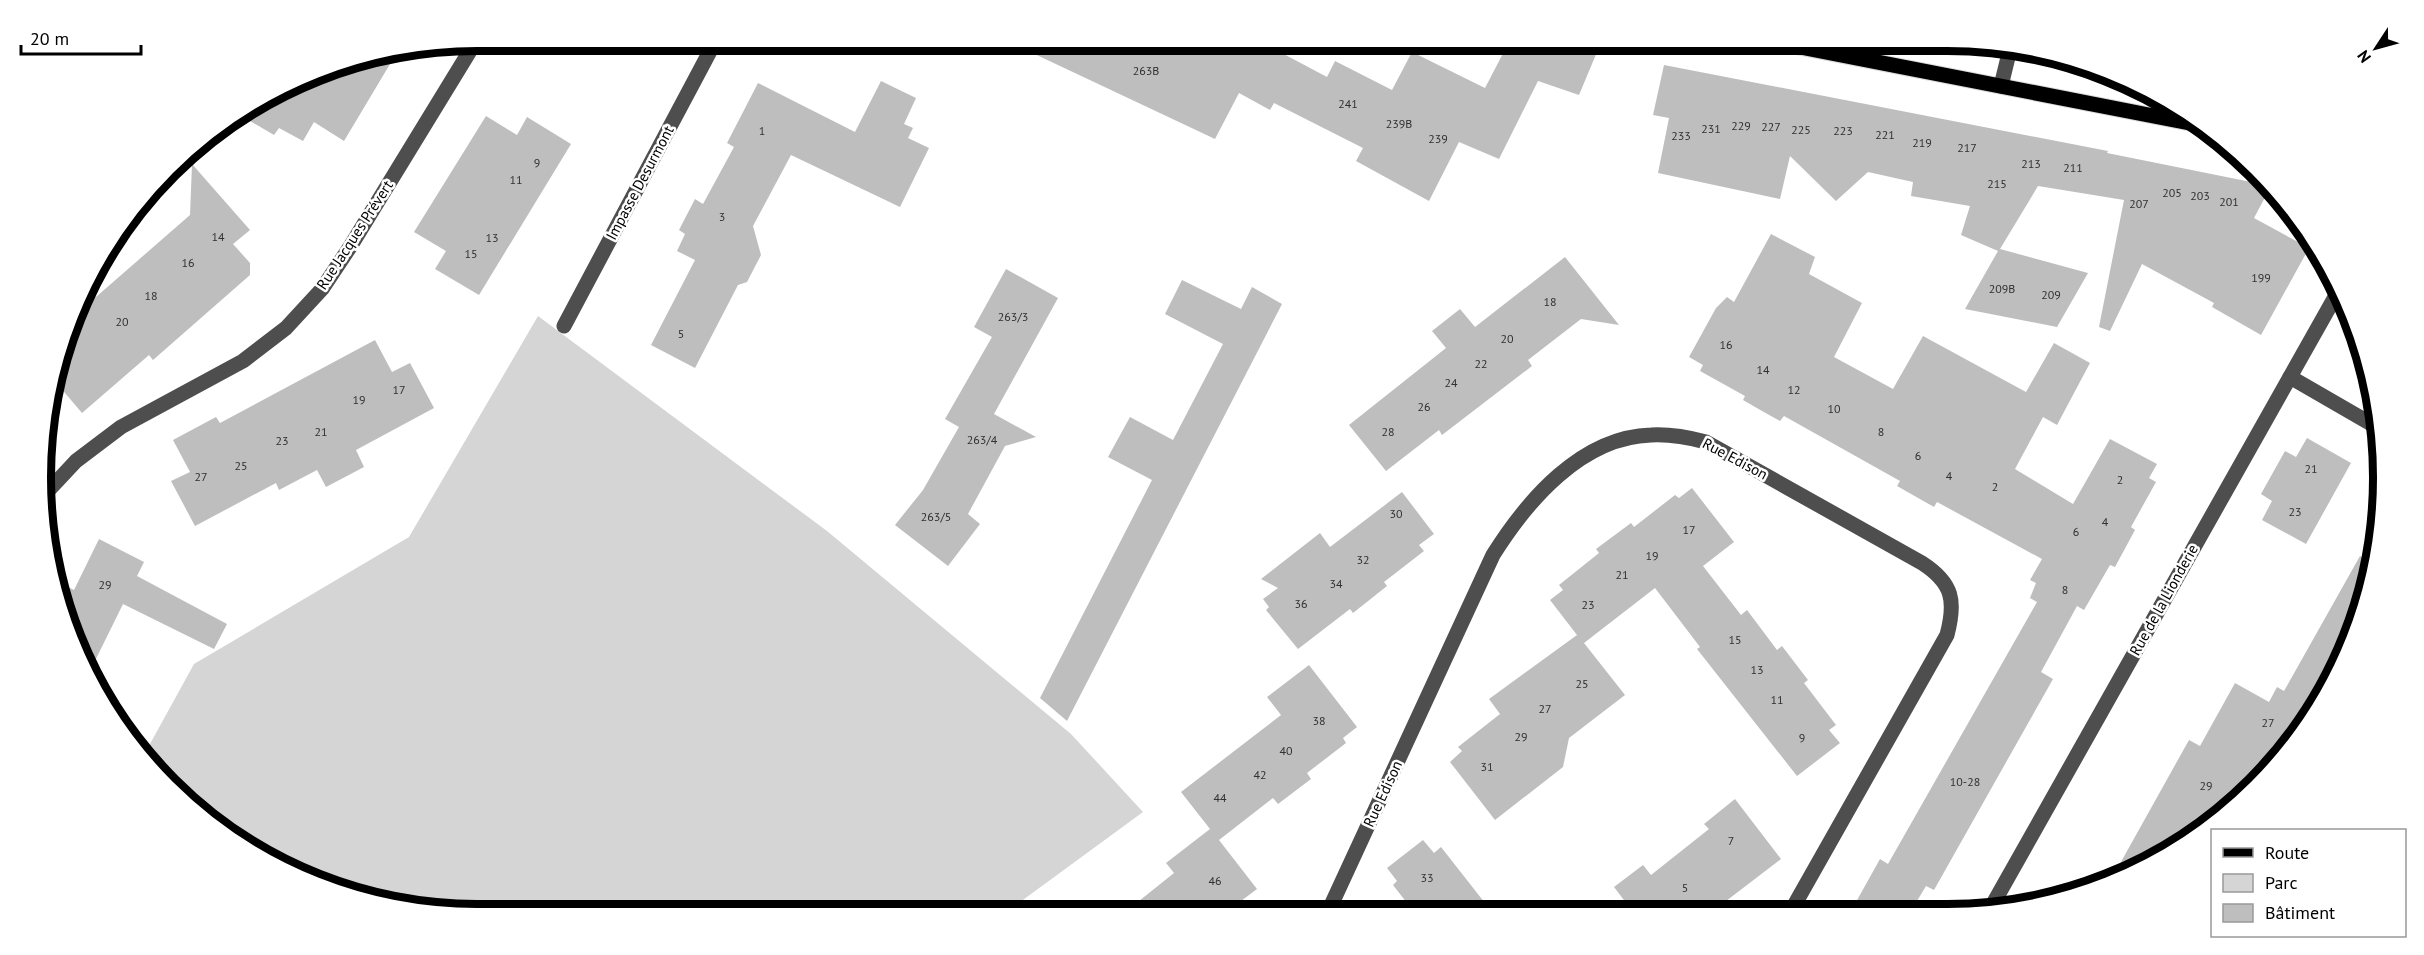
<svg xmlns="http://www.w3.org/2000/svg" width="2424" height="955" viewBox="0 0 2424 955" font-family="'PT Sans',sans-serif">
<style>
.green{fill:#d5d5d5}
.building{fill:#bebebe}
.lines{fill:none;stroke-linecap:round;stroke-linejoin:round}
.major-casing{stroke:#dbdbdb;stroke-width:17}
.minor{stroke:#4e4e4e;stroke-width:15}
.major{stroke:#000;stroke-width:15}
.labels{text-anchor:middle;stroke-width:5;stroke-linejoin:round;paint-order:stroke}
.number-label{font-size:12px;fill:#303030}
.street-label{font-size:15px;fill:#000;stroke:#fff}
.rim{fill:none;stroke:#000;stroke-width:8}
</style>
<rect width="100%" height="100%" fill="#fff"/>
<!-- green -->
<path class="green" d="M 538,316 L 827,531 L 1071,734 L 1143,812 L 1005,913 L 478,914 L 364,900 L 284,869 L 212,824 L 145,753 L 194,664 L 409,537 Z"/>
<!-- building -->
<g class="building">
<path d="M 1005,40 L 1257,40 L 1327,77 L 1335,61 L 1392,90 L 1412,52 L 1485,88 L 1510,40 L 1540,40 L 1597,52 L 1579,95 L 1538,81 L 1499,159 L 1459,142 L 1429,201 L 1356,161 L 1363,148 L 1274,103 L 1270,110 L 1239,93 L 1215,139 Z"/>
<path d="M 396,54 L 344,141 L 314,122 L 303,141 L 279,128 L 274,135 L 238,114 L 259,99 L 337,64 Z"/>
<path d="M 1664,65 L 2108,151 L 2107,153 L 2271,186 L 2254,218 L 2309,248 L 2261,335 L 2212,307 L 2214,303 L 2142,264 L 2110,331 L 2099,327 L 2124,200 L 2038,186 L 2000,249 L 2088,273 L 2057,327 L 1965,309 L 1998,251 L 1961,235 L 1970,206 L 1911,196 L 1913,182 L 1868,172 L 1836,201 L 1790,156 L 1780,199 L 1658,173 L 1669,118 L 1653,115 Z"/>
<path d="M 881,81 L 916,98 L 904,124 L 913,128 L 908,138 L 929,148 L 900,207 L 791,155 L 753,226 L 761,255 L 747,282 L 738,285 L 695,368 L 651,345 L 695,260 L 677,251 L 685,234 L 679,230 L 695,199 L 703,204 L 734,147 L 727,143 L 758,83 L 855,132 Z"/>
<path d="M 486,116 L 517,135 L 527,117 L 571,144 L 479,295 L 435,269 L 446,251 L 414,232 Z"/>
<path d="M 192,164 L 250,230 L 233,244 L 250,263 L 250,275 L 153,360 L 149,355 L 82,413 L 54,380 L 64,337 L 73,317 L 190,215 Z"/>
<path d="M 1771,234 L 1815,257 L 1809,274 L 1862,303 L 1834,357 L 1893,389 L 1923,336 L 2026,392 L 2054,343 L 2090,363 L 2057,425 L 2043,417 L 2015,469 L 2073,504 L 2110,439 L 2157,464 L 2149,478 L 2156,482 L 2131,527 L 2135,530 L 2115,567 L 2110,565 L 2084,610 L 2077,606 L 2041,672 L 2053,679 L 1934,890 L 1926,886 L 1911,911 L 1851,911 L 1880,859 L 1888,864 L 2037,602 L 2030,598 L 2036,583 L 2030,580 L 2042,559 L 1937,502 L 1934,507 L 1897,486 L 1900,481 L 1784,416 L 1780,421 L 1762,411 L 1743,400 L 1745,396 L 1700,371 L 1703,365 L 1689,357 L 1716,308 L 1727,297 L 1734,302 Z"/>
<path d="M 1565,257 L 1619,325 L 1581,319 L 1528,360 L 1532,366 L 1442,435 L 1439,430 L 1386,471 L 1349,425 L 1446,348 L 1432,331 L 1460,309 L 1475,327 Z"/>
<path d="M 1006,269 L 1058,298 L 994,414 L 1036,437 L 1005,446 L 968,514 L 980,524 L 948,566 L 895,525 L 923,490 L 959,427 L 945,419 L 992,337 L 974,327 Z"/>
<path d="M 1182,280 L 1241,309 L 1252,287 L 1282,304 L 1067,721 L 1040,698 L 1152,480 L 1108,457 L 1130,417 L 1173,440 L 1223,344 L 1165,314 Z"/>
<path d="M 375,340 L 392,372 L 410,363 L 434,408 L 356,450 L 364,467 L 326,487 L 317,470 L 279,490 L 276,483 L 195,526 L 171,481 L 190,472 L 173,440 L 216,417 L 220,423 Z"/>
<path d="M 2307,438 L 2351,463 L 2306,544 L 2262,520 L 2272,501 L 2261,494 L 2285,451 L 2296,457 Z"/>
<path d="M 1692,488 L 1734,542 L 1703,566 L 1741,615 L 1747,610 L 1777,650 L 1782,646 L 1808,680 L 1804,683 L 1836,725 L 1829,730 L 1840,743 L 1797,776 L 1697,649 L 1700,647 L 1655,588 L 1584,643 L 1625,695 L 1569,738 L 1563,767 L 1495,820 L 1450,762 L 1462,751 L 1458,747 L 1500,714 L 1489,699 L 1577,635 L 1550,600 L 1563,590 L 1559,585 L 1599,553 L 1596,549 L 1631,523 L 1634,527 L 1675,495 L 1679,498 Z"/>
<path d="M 1402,492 L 1434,534 L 1419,545 L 1424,551 L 1384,582 L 1387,586 L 1353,613 L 1350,609 L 1298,649 L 1266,610 L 1269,607 L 1263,599 L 1278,588 L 1261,579 L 1320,533 L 1330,547 Z"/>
<path d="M 99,539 L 144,562 L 137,576 L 227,624 L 214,649 L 123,604 L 89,673 L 74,645 L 54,580 L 74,590 Z"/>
<path d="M 2360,556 L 2373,563 L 2369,591 L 2325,696 L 2235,806 L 2139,870 L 2112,878 L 2189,740 L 2200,746 L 2235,683 L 2269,702 L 2277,687 L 2284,691 Z"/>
<path d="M 1309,665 L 1357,727 L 1343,738 L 1346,743 L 1307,773 L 1311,779 L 1278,804 L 1273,798 L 1219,840 L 1257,889 L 1225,913 L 1124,913 L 1174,873 L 1166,863 L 1210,829 L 1181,792 L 1281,715 L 1267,697 Z"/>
<path d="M 1735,799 L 1781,859 L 1713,911 L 1633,912 L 1614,887 L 1643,865 L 1651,875 L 1709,829 L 1704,824 Z"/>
<path d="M 1423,840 L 1434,853 L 1441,847 L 1492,912 L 1414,912 L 1393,885 L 1397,881 L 1387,868 Z"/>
</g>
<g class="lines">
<!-- major casing -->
<g class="major-casing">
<path id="major" d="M 1764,40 L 2205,126"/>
</g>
<!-- minor -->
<g class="minor">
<path d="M 2001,86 L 2010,49"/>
<path d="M 564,326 L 716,40"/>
<path d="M 2290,377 L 2380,429"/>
<path d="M 47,492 L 76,461 L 121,427 L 243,361 L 286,328 L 322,289 L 350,247 L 476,41"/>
<path d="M 1989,911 L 2339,290"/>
<path d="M 1328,912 L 1493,555 C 1527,501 1581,437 1651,435 C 1670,434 1687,437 1706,442 L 1922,563 C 1953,583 1956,601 1947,635 L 1791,911"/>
</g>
<!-- major -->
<use href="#major" class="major"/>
</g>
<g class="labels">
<!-- number labels -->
<g class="number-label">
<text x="1146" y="75">263B</text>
<text x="1348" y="108">241</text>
<text x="1399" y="128">239B</text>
<text x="1741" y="130">229</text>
<text x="1771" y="131">227</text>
<text x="1711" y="133">231</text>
<text x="1801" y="134">225</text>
<text x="762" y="135">1</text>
<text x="1843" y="135">223</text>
<text x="1885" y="139">221</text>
<text x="1681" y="140">233</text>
<text x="1438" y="143">239</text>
<text x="1922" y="147">219</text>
<text x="1967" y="152">217</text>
<text x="537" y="167">9</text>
<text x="2031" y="168">213</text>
<text x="2073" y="172">211</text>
<text x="516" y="184">11</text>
<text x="1997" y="188">215</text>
<text x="2172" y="197">205</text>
<text x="2200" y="200">203</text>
<text x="2229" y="206">201</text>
<text x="2139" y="208">207</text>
<text x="722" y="221">3</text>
<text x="218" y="241">14</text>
<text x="492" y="242">13</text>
<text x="471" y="258">15</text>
<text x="188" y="267">16</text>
<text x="2261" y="282">199</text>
<text x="2002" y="293">209B</text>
<text x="2051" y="299">209</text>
<text x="151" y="300">18</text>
<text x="1550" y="306">18</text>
<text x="1013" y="321">263/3</text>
<text x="122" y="326">20</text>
<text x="681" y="338">5</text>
<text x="1507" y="343">20</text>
<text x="1726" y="349">16</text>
<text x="1481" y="368">22</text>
<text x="1763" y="374">14</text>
<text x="1451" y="387">24</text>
<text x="399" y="394">17</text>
<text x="1794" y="394">12</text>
<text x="359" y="404">19</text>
<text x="1424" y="411">26</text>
<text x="1834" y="413">10</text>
<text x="321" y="436">21</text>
<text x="1388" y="436">28</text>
<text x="1881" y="436">8</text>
<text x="982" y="444">263/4</text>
<text x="282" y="445">23</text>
<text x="1918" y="460">6</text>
<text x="241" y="470">25</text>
<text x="2311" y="473">21</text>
<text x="1949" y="480">4</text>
<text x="201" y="481">27</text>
<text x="2120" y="484">2</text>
<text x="1995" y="491">2</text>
<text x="2295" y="516">23</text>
<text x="1396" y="518">30</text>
<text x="936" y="521">263/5</text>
<text x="2105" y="526">4</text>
<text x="1689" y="534">17</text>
<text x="2076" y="536">6</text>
<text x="1652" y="560">19</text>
<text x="1363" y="564">32</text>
<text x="1622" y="579">21</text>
<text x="1336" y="588">34</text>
<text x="105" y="589">29</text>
<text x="2065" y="594">8</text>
<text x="1301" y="608">36</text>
<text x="1588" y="609">23</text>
<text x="1735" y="644">15</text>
<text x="1757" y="674">13</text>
<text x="1582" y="688">25</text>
<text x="1777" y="704">11</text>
<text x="1545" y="713">27</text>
<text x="1319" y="725">38</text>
<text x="2268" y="727">27</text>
<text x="1521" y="741">29</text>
<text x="1802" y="742">9</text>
<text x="1286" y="755">40</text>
<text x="1487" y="771">31</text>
<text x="1260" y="779">42</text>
<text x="1965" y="786">10-28</text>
<text x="2206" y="790">29</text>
<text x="1220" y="802">44</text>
<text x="1731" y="845">7</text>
<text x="1427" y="882">33</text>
<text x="1215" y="885">46</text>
<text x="1685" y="892">5</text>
</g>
<!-- street labels -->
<g class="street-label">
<text transform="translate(640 183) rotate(-62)" y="5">Impasse Desurmont</text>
<text transform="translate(355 235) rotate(-57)" y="5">Rue Jacques Prévert</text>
<text transform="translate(1735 459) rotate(28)" y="5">Rue Edison</text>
<text transform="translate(2164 600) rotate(-61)" y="5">Rue de la Lionderie</text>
<text transform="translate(1383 794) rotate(-65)" y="5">Rue Edison</text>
</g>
</g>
<!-- crop -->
<path d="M0 0H2424V955H0ZM477 51H1947A426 426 0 0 1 2373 477V478A426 426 0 0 1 1947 904H477A426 426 0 0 1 51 478V477A426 426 0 0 1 477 51Z" fill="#fff" fill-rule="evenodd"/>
<path class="rim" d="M477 51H1947A426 426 0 0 1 2373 477V478A426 426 0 0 1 1947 904H477A426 426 0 0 1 51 478V477A426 426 0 0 1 477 51Z"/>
<!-- legend -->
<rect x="2211" y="829" width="195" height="108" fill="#ffffff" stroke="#999999" stroke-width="1.5"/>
<rect x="2223" y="848" width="30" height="9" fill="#000000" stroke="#999999" stroke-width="1.5"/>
<text x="2265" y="859" font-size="18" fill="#000000">Route</text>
<rect x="2223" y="874" width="30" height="18" fill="#d5d5d5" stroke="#999999" stroke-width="1.5"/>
<text x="2265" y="889" font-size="18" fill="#000000">Parc</text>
<rect x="2223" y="904" width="30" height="18" fill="#bebebe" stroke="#999999" stroke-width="1.5"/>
<text x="2265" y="919" font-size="18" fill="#000000">Bâtiment</text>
<!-- north arrow -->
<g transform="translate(2376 48) rotate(234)" stroke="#ffffff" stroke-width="4.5" paint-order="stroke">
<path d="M0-4.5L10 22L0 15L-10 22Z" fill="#000000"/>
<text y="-9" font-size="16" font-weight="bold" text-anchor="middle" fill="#000000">N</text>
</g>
<!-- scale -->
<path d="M21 45v9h120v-9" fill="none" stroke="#000000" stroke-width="3"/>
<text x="30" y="45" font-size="18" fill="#000000" stroke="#ffffff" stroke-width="4.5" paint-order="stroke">20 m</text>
</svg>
